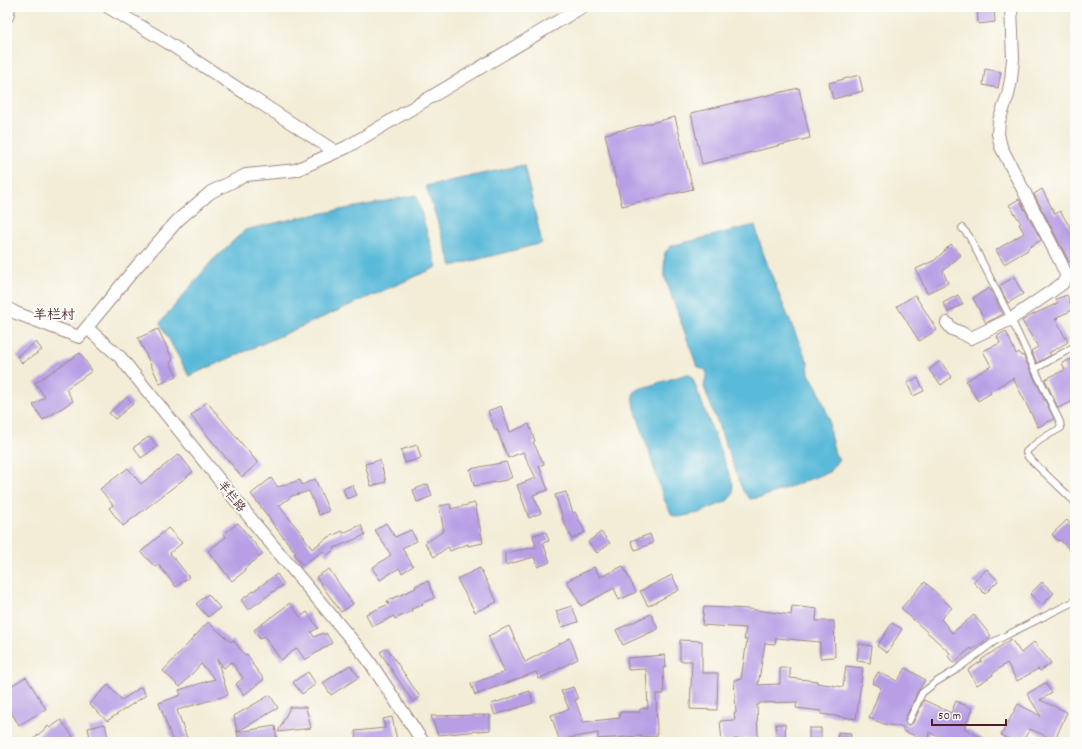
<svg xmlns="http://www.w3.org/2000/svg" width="1082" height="749" viewBox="0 0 1082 749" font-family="Dekko,'LXGW WenKai TC',sans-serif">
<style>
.water{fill:#5abad9;stroke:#526c82}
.building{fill:#b79ee5}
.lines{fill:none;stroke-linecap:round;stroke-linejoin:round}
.service-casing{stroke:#9e8681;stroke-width:8}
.minor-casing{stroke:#9e8681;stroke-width:14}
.service{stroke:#fff;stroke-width:6}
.minor{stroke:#fff;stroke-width:12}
.labels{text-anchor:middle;stroke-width:4;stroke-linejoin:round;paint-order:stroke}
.street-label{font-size:12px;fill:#4a1f2b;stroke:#fdfcf7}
.quarter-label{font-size:14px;fill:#4a1f2b;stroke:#fdfcf7}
</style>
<rect width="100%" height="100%" fill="#fdfcf7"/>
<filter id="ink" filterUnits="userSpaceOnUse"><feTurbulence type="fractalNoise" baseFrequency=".025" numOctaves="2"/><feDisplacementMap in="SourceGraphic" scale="8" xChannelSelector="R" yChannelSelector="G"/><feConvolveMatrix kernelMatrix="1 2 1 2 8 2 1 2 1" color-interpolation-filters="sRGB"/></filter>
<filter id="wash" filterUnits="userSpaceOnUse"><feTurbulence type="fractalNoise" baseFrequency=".012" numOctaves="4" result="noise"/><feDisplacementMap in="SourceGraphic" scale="16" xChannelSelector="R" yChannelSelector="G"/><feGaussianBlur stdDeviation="0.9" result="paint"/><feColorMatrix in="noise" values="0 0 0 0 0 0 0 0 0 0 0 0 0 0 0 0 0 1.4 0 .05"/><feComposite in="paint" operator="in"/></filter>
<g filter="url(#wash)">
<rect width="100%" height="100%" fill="#f3edd7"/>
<!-- water -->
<g class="water">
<path d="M 524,165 L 542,243 L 452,266 L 426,186 Z"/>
<path d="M 416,195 L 437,267 L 189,376 L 160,323 L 212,261 L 245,230 L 297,218 L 377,203 Z"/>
<path d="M 755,225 L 762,250 L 782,302 L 808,363 L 809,374 L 817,387 L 829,418 L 830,434 L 835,454 L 839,459 L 829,472 L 762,497 L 750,499 L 743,491 L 704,387 L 707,371 L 697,366 L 664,275 L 664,269 L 665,252 L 671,246 Z"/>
<path d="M 687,374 L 692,377 L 733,484 L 733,494 L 727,501 L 699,513 L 678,517 L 672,515 L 664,499 L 633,402 L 633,395 L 636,390 Z"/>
</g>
<g id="blocks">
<!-- building -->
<g class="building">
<path d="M 994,7 L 995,22 L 978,24 L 977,9 Z"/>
<path d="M 985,69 L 1001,72 L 998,88 L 983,85 Z"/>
<path d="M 859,75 L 863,91 L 833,99 L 829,83 Z"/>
<path d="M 799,88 L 810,138 L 702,164 L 691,113 Z"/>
<path d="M 675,117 L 693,189 L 622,206 L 605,134 Z"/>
<path d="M 1042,189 L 1055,214 L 1060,211 L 1075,235 L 1075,259 L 1069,262 L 1034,194 Z"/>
<path d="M 1019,199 L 1041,240 L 1028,248 L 1028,250 L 1004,264 L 996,250 L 1024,233 L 1019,224 L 1021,223 L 1009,205 Z"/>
<path d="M 951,244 L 961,255 L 943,271 L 948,283 L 927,293 L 916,269 L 935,260 Z"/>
<path d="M 1014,277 L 1023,294 L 1008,303 L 999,286 Z"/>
<path d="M 989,288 L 990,290 L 991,290 L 1003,314 L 986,323 L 973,298 Z"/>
<path d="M 915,295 L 937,330 L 919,341 L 897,306 Z"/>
<path d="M 958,295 L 963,304 L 948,312 L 943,303 Z"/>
<path d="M 1067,295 L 1073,310 L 1057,317 L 1058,318 L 1055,319 L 1068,342 L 1049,353 L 1051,355 L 1037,363 L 1031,351 L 1038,347 L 1022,321 L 1032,315 L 1058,303 L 1056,299 Z"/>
<path d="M 158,329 L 173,360 L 170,362 L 177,376 L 160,384 L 138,338 Z"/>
<path d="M 1006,331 L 1016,354 L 1019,352 L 1021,356 L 1023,355 L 1054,419 L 1038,427 L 1013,378 L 990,391 L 991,393 L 978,401 L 966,381 L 991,366 L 983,351 L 1000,343 L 997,336 Z"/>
<path d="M 36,342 L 42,350 L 22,363 L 17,356 Z"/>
<path d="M 80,353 L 92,371 L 66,389 L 73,401 L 43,420 L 33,405 L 45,397 L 35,383 Z"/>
<path d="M 1071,359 L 1075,368 L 1075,400 L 1058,408 L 1045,379 L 1065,370 L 1062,363 Z"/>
<path d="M 940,361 L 952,377 L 941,385 L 929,370 Z"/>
<path d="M 918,378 L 924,391 L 913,396 L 907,383 Z"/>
<path d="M 127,397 L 133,404 L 115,419 L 109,413 Z"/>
<path d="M 207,402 L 258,463 L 242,477 L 191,416 Z"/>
<path d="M 501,406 L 510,432 L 529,424 L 535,441 L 533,442 L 544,464 L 539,466 L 548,490 L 533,495 L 541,513 L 529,518 L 517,485 L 536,478 L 523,452 L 508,458 L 497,430 L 495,430 L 488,411 Z"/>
<path d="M 150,436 L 157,447 L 141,458 L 134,447 Z"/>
<path d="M 417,445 L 421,458 L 405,463 L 401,450 Z"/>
<path d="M 179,454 L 193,472 L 123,526 L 109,508 L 113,505 L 100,489 L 128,468 L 141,484 Z"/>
<path d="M 380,460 L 386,482 L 371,486 L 365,464 Z"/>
<path d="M 506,462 L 512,477 L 507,480 L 474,486 L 470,469 Z"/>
<path d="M 271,478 L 278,487 L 300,480 L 302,485 L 315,479 L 329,511 L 319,515 L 309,491 L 292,496 L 279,506 L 302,534 L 312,549 L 327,538 L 342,531 L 343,533 L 361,525 L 365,535 L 334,548 L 335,549 L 327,555 L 323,551 L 302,565 L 294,554 L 296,553 L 272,523 L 273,523 L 251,494 Z"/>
<path d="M 428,484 L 432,496 L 417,502 L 413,490 Z"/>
<path d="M 352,485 L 357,495 L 347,499 L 343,489 Z"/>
<path d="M 566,492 L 573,513 L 575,512 L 585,532 L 572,539 L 562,518 L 563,518 L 555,495 Z"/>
<path d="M 475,503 L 483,543 L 468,546 L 468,544 L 450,551 L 448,547 L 434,557 L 425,543 L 444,531 L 439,506 L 450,504 L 451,509 Z"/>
<path d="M 1067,520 L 1075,529 L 1075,555 L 1060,540 L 1058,541 L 1052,534 Z"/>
<path d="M 238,523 L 263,554 L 244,569 L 245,571 L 232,581 L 208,551 L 226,537 L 224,534 Z"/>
<path d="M 386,523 L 395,537 L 411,530 L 417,541 L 402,548 L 413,566 L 402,573 L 399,568 L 380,580 L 372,568 L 391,555 L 375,530 Z"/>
<path d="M 168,528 L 182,543 L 170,553 L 189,577 L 176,587 L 158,564 L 155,567 L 141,552 Z"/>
<path d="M 546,532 L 549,541 L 543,543 L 550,562 L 538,567 L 534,557 L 505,565 L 505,553 L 536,547 L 533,535 Z"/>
<path d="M 601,532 L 610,543 L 597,553 L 588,542 Z"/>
<path d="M 650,534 L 653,543 L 635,550 L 631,541 Z"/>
<path d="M 623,566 L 636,592 L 619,600 L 614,588 L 581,606 L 567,581 L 594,567 L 600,577 Z"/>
<path d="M 480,568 L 497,602 L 475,612 L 457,579 Z"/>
<path d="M 329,569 L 353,604 L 341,612 L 316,577 Z"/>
<path d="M 987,569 L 998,581 L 985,594 L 973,582 Z"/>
<path d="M 277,574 L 284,584 L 248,610 L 241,600 Z"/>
<path d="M 672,575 L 679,590 L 648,606 L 640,591 Z"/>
<path d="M 428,581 L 434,598 L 422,603 L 423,605 L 411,609 L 412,611 L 395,619 L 394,616 L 372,627 L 366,614 L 389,604 L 387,601 L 416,588 L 415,586 Z"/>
<path d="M 925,582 L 952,608 L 941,619 L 952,633 L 974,615 L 991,636 L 972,650 L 971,648 L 953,663 L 948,656 L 950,653 L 901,608 Z"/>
<path d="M 1042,582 L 1054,593 L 1042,605 L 1030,594 Z"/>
<path d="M 208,594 L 220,608 L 208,617 L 196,604 Z"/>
<path d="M 290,603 L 300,617 L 307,612 L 318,628 L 311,632 L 314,637 L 323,633 L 324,635 L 326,633 L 332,643 L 305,660 L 297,648 L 281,660 L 264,636 L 260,639 L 254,630 Z"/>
<path d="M 572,606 L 578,622 L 562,627 L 556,611 Z"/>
<path d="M 792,606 L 817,609 L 816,621 L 834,621 L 835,657 L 820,658 L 820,642 L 776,638 L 775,644 L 765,643 L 758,685 L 780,684 L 780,668 L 790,668 L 790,678 L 817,681 L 817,683 L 843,687 L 846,666 L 863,668 L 856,719 L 821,714 L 822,711 L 796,708 L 797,702 L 759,703 L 759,705 L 757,705 L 758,738 L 734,739 L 734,742 L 722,742 L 720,721 L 735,720 L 734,713 L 736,713 L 734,680 L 741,679 L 747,640 L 744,640 L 746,628 L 702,625 L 704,607 L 749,609 L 791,615 Z"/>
<path d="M 651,614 L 658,629 L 623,645 L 616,630 Z"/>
<path d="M 208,622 L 231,642 L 233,640 L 245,655 L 247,654 L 253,663 L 252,664 L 264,679 L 244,695 L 236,684 L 243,678 L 231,662 L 224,668 L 217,659 L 228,695 L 177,710 L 187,738 L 177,742 L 173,742 L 159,703 L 181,695 L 179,690 L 215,679 L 201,664 L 180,687 L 163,671 Z"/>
<path d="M 892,623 L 902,629 L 887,653 L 877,646 Z"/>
<path d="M 509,626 L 525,662 L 570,638 L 578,659 L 539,679 L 536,672 L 475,695 L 471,684 L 505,672 L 488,636 Z"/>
<path d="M 1011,639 L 1021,653 L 1034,642 L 1051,663 L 1040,671 L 1038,669 L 1017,681 L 1007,663 L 992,674 L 993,675 L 977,685 L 968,670 L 982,661 L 981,660 Z"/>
<path d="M 680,640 L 702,641 L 702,673 L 718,673 L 717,710 L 690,709 L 692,661 L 680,661 Z"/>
<path d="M 859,644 L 872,646 L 870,663 L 857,661 Z"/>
<path d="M 387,648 L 420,697 L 413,702 L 380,652 Z"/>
<path d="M 665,655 L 666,667 L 663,668 L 664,694 L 656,694 L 657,736 L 641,737 L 641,736 L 598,739 L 598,733 L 569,738 L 570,739 L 560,742 L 551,715 L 569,709 L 561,691 L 573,687 L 578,699 L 575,700 L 583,722 L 620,718 L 620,712 L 640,712 L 640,709 L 648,708 L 646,669 L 628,670 L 627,658 Z"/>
<path d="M 350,665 L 359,677 L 331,695 L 323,683 Z"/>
<path d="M 906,668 L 925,680 L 915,696 L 916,696 L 905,719 L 906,724 L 909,725 L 913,723 L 924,700 L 951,713 L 956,701 L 973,709 L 964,728 L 989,742 L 946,742 L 929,732 L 928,741 L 903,731 L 903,727 L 884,724 L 869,718 L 881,687 L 872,683 L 878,672 L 897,681 Z"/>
<path d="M 308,672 L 316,684 L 302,694 L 293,682 Z"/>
<path d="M 26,677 L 46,709 L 19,725 L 7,706 L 7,688 Z"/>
<path d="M 1045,683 L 1052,693 L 1040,700 L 1067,712 L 1055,740 L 1030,729 L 1022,742 L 1014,742 L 1001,735 L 1018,704 L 1041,716 L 1027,694 Z"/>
<path d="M 108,685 L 122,700 L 141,687 L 146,695 L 107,721 L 89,704 Z"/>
<path d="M 530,691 L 533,703 L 495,715 L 491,704 Z"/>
<path d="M 270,695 L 278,708 L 237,732 L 234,716 Z"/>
<path d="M 290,707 L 306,707 L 311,728 L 278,732 Z"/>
<path d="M 490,715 L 490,730 L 438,735 L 431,716 Z"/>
<path d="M 392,717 L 397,740 L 388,742 L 388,740 L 367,742 L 356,742 L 355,731 L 385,728 L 383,719 Z"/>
<path d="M 61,720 L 74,738 L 68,742 L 30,742 L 48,726 L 50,728 Z"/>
<path d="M 105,724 L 109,742 L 91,742 L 88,728 Z"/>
<path d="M 776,724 L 785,724 L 786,742 L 777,742 Z"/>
<path d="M 275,726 L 277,742 L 239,742 L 237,732 Z"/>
<rect x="809" y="728" width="12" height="11"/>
<path d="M 838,732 L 851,733 L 850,742 L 837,742 Z"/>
</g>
</g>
</g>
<g filter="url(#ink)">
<use href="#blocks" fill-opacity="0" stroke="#9e8681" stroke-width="1"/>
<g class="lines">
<!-- service casing -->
<g class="service-casing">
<g id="service">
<path d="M 962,228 L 969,236 L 1011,319 L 1060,422 L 1061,428 C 1049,434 1036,442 1026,452 L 1028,457 L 1075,502"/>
<path d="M 1035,369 L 1075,346"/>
<path d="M 909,721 L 922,693 L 936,682 L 956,670 L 995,641 L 1075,601"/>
</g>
</g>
<!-- minor casing -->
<g class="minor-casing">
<g id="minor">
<path d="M 108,7 L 162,39 L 336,152"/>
<path d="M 7,17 L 9,7"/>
<path d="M 7,308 L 16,313 L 79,337 L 132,272 L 178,220 L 211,192 L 246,175 L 296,170 L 347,147 L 582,7"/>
<path d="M 947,323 L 952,329 L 962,333 L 971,338 L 1011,319 L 1062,284 L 1067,277 L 1060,261 L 1001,147 L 998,134 L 999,121 L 1008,95 L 1011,80 L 1013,59 L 1011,7"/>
<path d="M 87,328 L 120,357 L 259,529 L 367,658 L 423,742"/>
</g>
</g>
<!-- service -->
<use href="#service" class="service"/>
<!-- minor -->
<use href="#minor" class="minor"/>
</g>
</g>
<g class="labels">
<!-- street labels -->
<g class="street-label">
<text transform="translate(232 496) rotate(51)" y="4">羊栏路</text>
</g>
<!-- quarter labels -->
<g class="quarter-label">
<text x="54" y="319">羊栏村</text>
</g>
</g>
<!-- margin -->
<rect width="1082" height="749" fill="none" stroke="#fdfcf7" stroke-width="24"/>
<!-- scale -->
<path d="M932 719v6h74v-6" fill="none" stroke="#4a1f2b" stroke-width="2"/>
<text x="938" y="719" font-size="12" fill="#4a1f2b" stroke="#fdfcf7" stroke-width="3" paint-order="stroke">50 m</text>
</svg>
